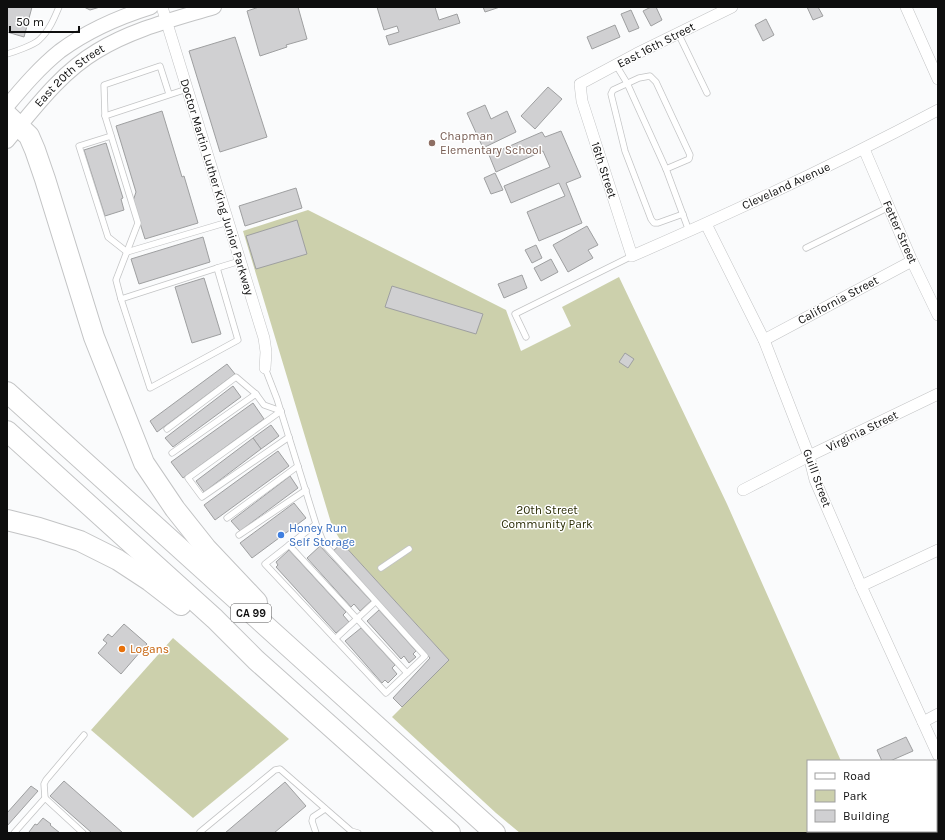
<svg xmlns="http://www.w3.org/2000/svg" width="945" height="840" viewBox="0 0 945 840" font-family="Karla,sans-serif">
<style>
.green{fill:#ccd0ac}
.building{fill:#d0d0d2;stroke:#9e9fa0}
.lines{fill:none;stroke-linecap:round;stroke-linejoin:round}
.service-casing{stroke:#c3c4c5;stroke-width:7}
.minor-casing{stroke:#c3c4c5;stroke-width:12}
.tertiary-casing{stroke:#c3c4c5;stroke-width:16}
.motorway-casing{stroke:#c3c4c5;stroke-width:22}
.service{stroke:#fff;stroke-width:5.5}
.minor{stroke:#fff;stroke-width:11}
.tertiary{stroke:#fff;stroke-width:14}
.motorway{stroke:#fff;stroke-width:20}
.education-dot{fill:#8d6e63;stroke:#fff;stroke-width:1.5}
.shop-dot{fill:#3f7fe0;stroke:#fff;stroke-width:1.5}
.food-dot{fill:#e8710a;stroke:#fff;stroke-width:1.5}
.labels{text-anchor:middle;stroke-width:3;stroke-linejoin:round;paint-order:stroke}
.shield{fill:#fff;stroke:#565656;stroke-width:1}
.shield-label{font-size:11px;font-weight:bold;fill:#0e0e0e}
.street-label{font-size:12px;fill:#0e0e0e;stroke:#fff}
.education-label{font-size:12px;fill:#785e54;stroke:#fff;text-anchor:start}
.park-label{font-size:12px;fill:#2a2c05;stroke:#fff}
.shop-label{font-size:12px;fill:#366cbe;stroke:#fff;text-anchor:start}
.food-label{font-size:12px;fill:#c56008;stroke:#fff;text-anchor:start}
</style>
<rect width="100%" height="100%" fill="#fafbfc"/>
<!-- green -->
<g class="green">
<path d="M 308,210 L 506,310 L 521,351 L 571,326 L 562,307 L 619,277 L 727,504 L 841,761 L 808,761 L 808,831 L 884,831 L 885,833 L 520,833 L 496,813 L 392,717 L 449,660 L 342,543 L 332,526 L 243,231 Z"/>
<path d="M 173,638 L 289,739 L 193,818 L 91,730 Z"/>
</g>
<!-- building -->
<g class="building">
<path d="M 7,7 L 32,7 L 24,37 L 7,32 Z"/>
<path d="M 84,7 L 100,7 L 90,10 Z"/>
<path d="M 259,7 L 298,7 L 307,39 L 286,45 L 287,47 L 260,56 L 247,11 Z"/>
<path d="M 377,7 L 435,7 L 439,20 L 457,14 L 460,23 L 389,45 L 386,36 L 399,32 L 397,26 L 384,30 Z"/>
<path d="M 483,7 L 500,7 L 485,12 Z"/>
<path d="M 651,7 L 656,7 L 662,20 L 651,26 L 643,11 Z"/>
<path d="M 807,7 L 818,7 L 823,16 L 813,20 Z"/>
<path d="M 631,10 L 639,28 L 629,32 L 621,14 Z"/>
<path d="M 766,19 L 774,35 L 763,41 L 755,25 Z"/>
<path d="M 615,25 L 620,37 L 592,49 L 587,37 Z"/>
<path d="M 235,37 L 267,137 L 220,152 L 189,51 Z"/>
<path d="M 548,87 L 562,99 L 535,129 L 521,116 Z"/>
<path d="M 485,105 L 491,119 L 507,111 L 516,132 L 483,148 L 467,113 Z"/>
<path d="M 162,111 L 182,177 L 184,176 L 198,223 L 145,239 L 133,201 L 136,192 L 116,126 Z"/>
<path d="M 561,131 L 581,177 L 566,183 L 582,223 L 539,241 L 527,212 L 565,196 L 559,183 L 511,203 L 504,186 L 550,167 L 543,151 L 496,172 L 489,155 L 542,132 L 545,137 Z"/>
<path d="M 106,143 L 123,198 L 121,199 L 124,210 L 105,216 L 84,150 Z"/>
<path d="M 495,173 L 503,190 L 491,194 L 484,178 Z"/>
<path d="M 296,188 L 302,208 L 245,226 L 239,206 Z"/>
<path d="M 297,220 L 307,254 L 256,269 L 246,236 Z"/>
<path d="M 587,226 L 598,245 L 588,250 L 593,258 L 568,272 L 553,245 Z"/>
<path d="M 203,237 L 210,262 L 139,284 L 131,259 Z"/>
<path d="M 536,245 L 542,258 L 532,263 L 525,250 Z"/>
<path d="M 551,259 L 558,272 L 541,281 L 534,268 Z"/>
<path d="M 522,275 L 527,288 L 504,298 L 498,284 Z"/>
<path d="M 204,278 L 221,334 L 192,343 L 175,287 Z"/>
<path d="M 392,286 L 483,314 L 476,334 L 385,307 Z"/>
<path d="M 625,353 L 634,359 L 628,368 L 619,362 Z"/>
<path d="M 227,364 L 235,374 L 157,432 L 150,421 Z"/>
<path d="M 233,386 L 241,397 L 173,447 L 165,438 Z"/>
<path d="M 253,403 L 264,419 L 183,478 L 171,462 Z"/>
<path d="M 271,425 L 279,436 L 261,449 L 253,438 Z"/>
<path d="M 253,438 L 261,449 L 204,492 L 196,481 Z"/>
<path d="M 278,451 L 289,466 L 215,520 L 204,505 Z"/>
<path d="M 290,476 L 298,488 L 240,531 L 231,521 Z"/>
<path d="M 294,503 L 306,518 L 252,558 L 240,543 Z"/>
<path d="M 342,543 L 449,660 L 402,707 L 393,698 L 430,658 L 333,551 Z"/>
<path d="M 320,546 L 371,601 L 360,611 L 354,604 L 351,607 L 307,558 Z"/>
<path d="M 289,550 L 346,612 L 343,615 L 349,622 L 336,633 L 276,567 L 278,565 L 276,562 Z"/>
<path d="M 379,610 L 416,651 L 413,654 L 416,657 L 409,663 L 404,656 L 401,659 L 367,621 Z"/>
<path d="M 124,624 L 147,644 L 121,674 L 98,653 L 107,643 L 103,640 L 108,634 L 112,637 Z"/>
<path d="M 361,628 L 395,665 L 392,668 L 397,674 L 388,683 L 385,680 L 382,683 L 345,641 Z"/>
<path d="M 906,737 L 913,751 L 890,761 L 882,761 L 877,750 Z"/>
<path d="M 64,781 L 123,833 L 92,833 L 50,796 Z"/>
<path d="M 285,782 L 306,806 L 274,833 L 225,833 Z"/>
<path d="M 31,786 L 38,791 L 7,826 L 7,813 Z"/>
<path d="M 43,818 L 51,824 L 50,825 L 60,833 L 30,833 L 29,832 L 35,824 L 37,825 Z"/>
</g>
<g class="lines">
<!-- service casing -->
<g class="service-casing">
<g id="service">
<path d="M 678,33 L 707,93"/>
<path d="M 7,54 C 14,52 34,45 39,40 C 49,31 54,19 59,7"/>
<path d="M 616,65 L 627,83 L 666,169 L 689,231"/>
<path d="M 169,94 L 160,66 L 104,85 L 105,116 L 138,223 L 116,280 L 121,299 L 150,388 L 238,340 L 217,268 L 240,261"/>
<path d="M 105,116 L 187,89"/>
<path d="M 111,136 L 79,146 L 108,237 L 127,252"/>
<path d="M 666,169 L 687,160 L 689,159 L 690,155 L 656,82 L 650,76 L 639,78 L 613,90 L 611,94 L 625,151 L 651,219 L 654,223 L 658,223 L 683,214"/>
<path d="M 806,248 L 889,207"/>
<path d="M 127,252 L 228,222"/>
<path d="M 121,299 L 217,268"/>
<path d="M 526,337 L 515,314 L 632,256"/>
<path d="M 265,368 L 277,399 L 316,524 L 265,564 L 386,693 L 425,656 L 324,544 L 316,524"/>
<path d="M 281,411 L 188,478 L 202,497 L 289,437"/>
<path d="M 167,429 L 236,377 L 256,394"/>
<path d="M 172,453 L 256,394 L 264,405 L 281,411"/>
<path d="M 227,518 L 298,466"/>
<path d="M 239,535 L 306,490"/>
<path d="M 289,545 L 407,673"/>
<path d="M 381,568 L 409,549"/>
<path d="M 335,639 L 375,602"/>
<path d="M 45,798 L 44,784 L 46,780 L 84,735"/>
<path d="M 200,832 L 275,770 L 280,769 L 351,831 L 358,833"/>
<path d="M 14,833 L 45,798 L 83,833"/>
<path d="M 316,833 L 312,821 L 313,817 L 325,809"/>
</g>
</g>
<!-- minor casing -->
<g class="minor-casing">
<g id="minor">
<path d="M 162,7 L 264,338 L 266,352 L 265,368"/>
<path d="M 732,7 L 636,54 L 580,84 L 582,101 L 632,256 C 736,211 838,163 938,110"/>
<path d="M 906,7 L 938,79"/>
<path d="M 864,149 L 912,261 L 938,315"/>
<path d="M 706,224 L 764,340 L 809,456 L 815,480 L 861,586 L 938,755"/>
<path d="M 764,340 L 912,261"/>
<path d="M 743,490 L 809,456 L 938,394"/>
<path d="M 861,586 L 938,550"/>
<path d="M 923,722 L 938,714"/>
</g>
</g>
<!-- tertiary casing -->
<g class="tertiary-casing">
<g id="tertiary">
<path d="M 7,106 C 23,87 40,67 60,51 C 87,31 119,17 151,7"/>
<path id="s1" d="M 7,141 C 34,109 60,73 97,51 C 133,29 175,19 214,7"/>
</g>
</g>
<!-- motorway casing -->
<g class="motorway-casing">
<g id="motorway">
<path d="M 7,115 L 29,136 L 35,150 L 45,179 L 94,337 L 144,463 L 175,509 L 206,548 L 257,602"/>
<path d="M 7,392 L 495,833"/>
<path d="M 7,431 L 215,619 L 256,660 L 450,833"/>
<path d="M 7,520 L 39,528 L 80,541 L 118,560 L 150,581 L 181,605"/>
</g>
</g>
<!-- service -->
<use href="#service" class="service"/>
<!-- minor -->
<use href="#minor" class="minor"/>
<!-- tertiary -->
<use href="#tertiary" class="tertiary"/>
<!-- motorway -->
<use href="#motorway" class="motorway"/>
</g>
<!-- markers -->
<circle class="education-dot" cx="432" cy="143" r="4"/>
<circle class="shop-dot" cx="281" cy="535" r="4"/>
<circle class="food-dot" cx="122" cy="649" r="4"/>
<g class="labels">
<!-- shield labels -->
<rect class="shield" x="231" y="604" width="40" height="18" rx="3"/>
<g class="shield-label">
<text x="251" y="617">CA 99</text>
</g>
<!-- street labels -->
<g class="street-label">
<text transform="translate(656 45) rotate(-27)" y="4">East 16th Street</text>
<text dy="4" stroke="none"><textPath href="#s1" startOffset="91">East 20th Street</textPath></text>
<text transform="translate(604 170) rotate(72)" y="4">16th Street</text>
<text transform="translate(786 186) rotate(-25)" y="4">Cleveland Avenue</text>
<text transform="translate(217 187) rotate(73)" y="4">Doctor Martin Luther King Junior Parkway</text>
<text transform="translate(900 232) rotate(66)" y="4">Fetter Street</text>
<text transform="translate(838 300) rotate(-28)" y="4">California Street</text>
<text transform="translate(862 431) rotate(-26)" y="4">Virginia Street</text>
<text transform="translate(817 478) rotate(70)" y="4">Guill Street</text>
</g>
<!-- education labels -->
<g class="education-label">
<text x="440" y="140">Chapman<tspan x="440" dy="14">Elementary School</tspan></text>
</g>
<!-- park labels -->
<g class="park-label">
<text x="547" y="514">20th Street<tspan x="547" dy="14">Community Park</tspan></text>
</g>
<!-- shop labels -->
<g class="shop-label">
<text x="289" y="532">Honey Run<tspan x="289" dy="14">Self Storage</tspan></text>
</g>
<!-- food labels -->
<g class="food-label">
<text x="130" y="653">Logans</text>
</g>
</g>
<!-- border -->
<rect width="945" height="840" fill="none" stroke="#0e0e0e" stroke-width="16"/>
<!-- legend -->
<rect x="807" y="760" width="130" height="72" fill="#ffffff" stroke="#9f9f9f"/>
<rect x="815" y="773" width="20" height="6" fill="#ffffff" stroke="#9f9f9f"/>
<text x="843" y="780" font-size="12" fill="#0e0e0e">Road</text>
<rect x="815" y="790" width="20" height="12" fill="#ccd0ac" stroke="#9f9f9f"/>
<text x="843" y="800" font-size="12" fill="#0e0e0e">Park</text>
<rect x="815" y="810" width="20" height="12" fill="#d0d0d2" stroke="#9f9f9f"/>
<text x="843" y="820" font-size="12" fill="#0e0e0e">Building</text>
<!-- scale -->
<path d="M10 26v6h69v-6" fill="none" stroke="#0e0e0e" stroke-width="2"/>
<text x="16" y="26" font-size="12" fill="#0e0e0e" stroke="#ffffff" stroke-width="3" paint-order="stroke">50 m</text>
</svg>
